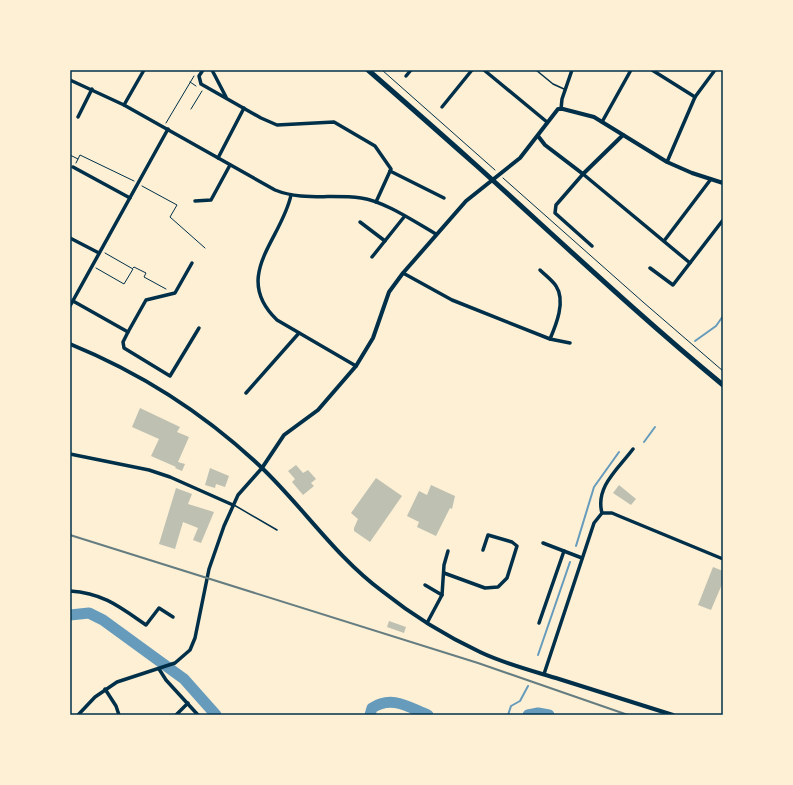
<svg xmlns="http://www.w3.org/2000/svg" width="793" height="785" viewBox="0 0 793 785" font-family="Barlow,sans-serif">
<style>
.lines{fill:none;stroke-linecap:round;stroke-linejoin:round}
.stream{stroke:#669bbc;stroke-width:2}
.river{stroke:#669bbc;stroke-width:11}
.building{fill:#bec0b2}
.path{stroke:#003049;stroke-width:1}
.service{stroke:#003049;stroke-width:1.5}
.minor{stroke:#003049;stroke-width:3.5}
.tertiary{stroke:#003049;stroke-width:4}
.primary{stroke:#003049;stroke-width:5}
.rail{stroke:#657d81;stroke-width:2}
.neatline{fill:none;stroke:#003049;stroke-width:1.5}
</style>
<rect width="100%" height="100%" fill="#fdf0d5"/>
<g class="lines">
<!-- stream -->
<g class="stream">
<path d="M 695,341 L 716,326 L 723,316"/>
<path d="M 644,442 L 655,427"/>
<path d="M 576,546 L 594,487 L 619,452"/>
<path d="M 538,655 L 570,562"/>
<path d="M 508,715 L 511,706 L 520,701 L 528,686"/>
</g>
<!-- river -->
<g class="river">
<path d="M 70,615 L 89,613 L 103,620 L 184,679 L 216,715"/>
<path d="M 370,715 L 372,708 C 392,695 408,707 428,715"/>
<path d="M 528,715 L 538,713 L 549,715"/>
</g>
</g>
<!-- building -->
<g class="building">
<path d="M 140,408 L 180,427 L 177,432 L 189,437 L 178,462 L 185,464 L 182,471 L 175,468 L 176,467 L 151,456 L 159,439 L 132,427 Z"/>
<path d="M 296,465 L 303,473 L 308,470 L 316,479 L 311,483 L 314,486 L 303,495 L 292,482 L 295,479 L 288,471 Z"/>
<path d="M 210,468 L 229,476 L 225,487 L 216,484 L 215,488 L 205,485 Z"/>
<path d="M 376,478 L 402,496 L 370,542 L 354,531 L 354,528 L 358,519 L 351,513 Z"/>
<path d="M 431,485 L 455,496 L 452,509 L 450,508 L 436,536 L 417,527 L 419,522 L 407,516 L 419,491 L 427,495 Z"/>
<path d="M 619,485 L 636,499 L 631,505 L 613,493 Z"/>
<path d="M 176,488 L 192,494 L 188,504 L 214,512 L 201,543 L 193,540 L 198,528 L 183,522 L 175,549 L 159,544 Z"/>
<path d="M 713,567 L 723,571 L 723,582 L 711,610 L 698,605 Z"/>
<path d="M 389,621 L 406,627 L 404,633 L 387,627 Z"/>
</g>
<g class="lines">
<!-- path -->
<g class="path">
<path d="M 382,70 L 495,170"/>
<path d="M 190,82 L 196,86"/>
<path d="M 191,109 L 202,91"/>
<path d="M 166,123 L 194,76"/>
<path d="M 70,155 L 78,159 L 76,163"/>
<path d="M 78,159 L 80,155 L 134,181"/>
<path d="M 503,178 L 643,302 L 723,371"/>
<path d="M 142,186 L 177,205 L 170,217 L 205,248"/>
<path d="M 96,268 L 124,284 L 133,269 L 105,253"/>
<path d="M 133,268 L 134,267 L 146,273 L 144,277 L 166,289"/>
</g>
<!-- service -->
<g class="service">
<path d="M 536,70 L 553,84 L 564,89"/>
<path d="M 234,505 L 277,530"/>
</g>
<!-- minor -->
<g class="minor">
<path d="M 203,70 L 199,76 L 201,84 L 261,118 L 277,125 L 334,122 L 375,146 L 391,169 L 376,202"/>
<path d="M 212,70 L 226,97"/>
<path d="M 484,70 L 547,122"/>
<path d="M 652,70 L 695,97"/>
<path d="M 406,76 L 411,70"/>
<path d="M 70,80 L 124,105 L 275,190 C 302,201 332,194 361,198 C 384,201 415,222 436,234"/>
<path d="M 124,105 L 144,70"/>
<path d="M 442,107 L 472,70"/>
<path d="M 561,109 L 562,99 L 572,70"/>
<path d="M 78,117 L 92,89"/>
<path d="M 602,122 L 631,70"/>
<path d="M 218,158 L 244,108"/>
<path d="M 667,162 L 695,97 L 715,70"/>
<path d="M 73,167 L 130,198"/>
<path d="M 390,171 L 444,198"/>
<path d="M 291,195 C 282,239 231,276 277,320 L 356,366"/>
<path d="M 195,201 L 211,200 L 230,165"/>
<path d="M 360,222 L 385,241"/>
<path d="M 70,238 L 99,253"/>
<path d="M 664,241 L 711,179"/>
<path d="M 592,246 L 555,213 L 556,205 L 583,174 L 690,263"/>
<path d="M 372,257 L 404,217"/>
<path d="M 650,268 L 673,285 L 723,220"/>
<path d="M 540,270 C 545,275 552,280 556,286 C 566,301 556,325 550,339"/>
<path d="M 403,273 L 452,300 L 550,339 L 570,343"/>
<path d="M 73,301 L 128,332 L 146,300 L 175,293 L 192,263"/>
<path d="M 70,306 L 168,129"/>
<path d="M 128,332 L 123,342 L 124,348 L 170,376 L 199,328"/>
<path d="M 246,393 L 299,333"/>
<path d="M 70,454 L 149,470 L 170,477 L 233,505"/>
<path d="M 602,513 L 612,513 L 619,516 L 723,559"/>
<path d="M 543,543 L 582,558"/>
<path d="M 444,573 L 485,588 L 498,587 L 507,578 L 517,546 L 512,542 L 488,535 L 483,550"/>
<path d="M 425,585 L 442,595"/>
<path d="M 70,591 C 103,593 120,607 146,625 L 159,608 L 173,617"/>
<path d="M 427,623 L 442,595 L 444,565 L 448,551"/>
<path d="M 539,623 L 564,551"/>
<path d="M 159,669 L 166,680 L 198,715"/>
<path d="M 544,674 L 594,523 L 602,513 C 595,487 618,469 633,449"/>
<path d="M 105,689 L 116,706 L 119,715"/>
<path d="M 78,715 L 95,697 L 117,682 L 175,663 L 190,650 L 195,638 L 209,569 L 224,526 L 238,495 L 262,468"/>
<path d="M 176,715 L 188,703"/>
</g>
<!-- tertiary -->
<g class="tertiary">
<path d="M 538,136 L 545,145 L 583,174 L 623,135"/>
<path d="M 70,344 C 141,373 205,414 261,467 C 303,507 335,556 382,591 C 412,615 446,636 480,652 C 505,664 533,671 559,679 C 597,691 635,703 673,715"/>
<path d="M 262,468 L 284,435 L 318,410 L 356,366 L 373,338 L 389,292 L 403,273 L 466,201 L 520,158 L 558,109 L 563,109 L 594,117 L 667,162 L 692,173 L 723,183"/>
</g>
<!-- primary -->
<path class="primary" d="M 368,70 C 405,102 441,134 477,166 C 559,240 638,315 723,385"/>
<!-- rail -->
<path class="rail" d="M 70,535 L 478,663 L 628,715"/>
</g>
<!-- border -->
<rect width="793" height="785" fill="none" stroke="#fdf0d5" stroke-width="142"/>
<rect x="71" y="71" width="651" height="643" class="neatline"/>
</svg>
